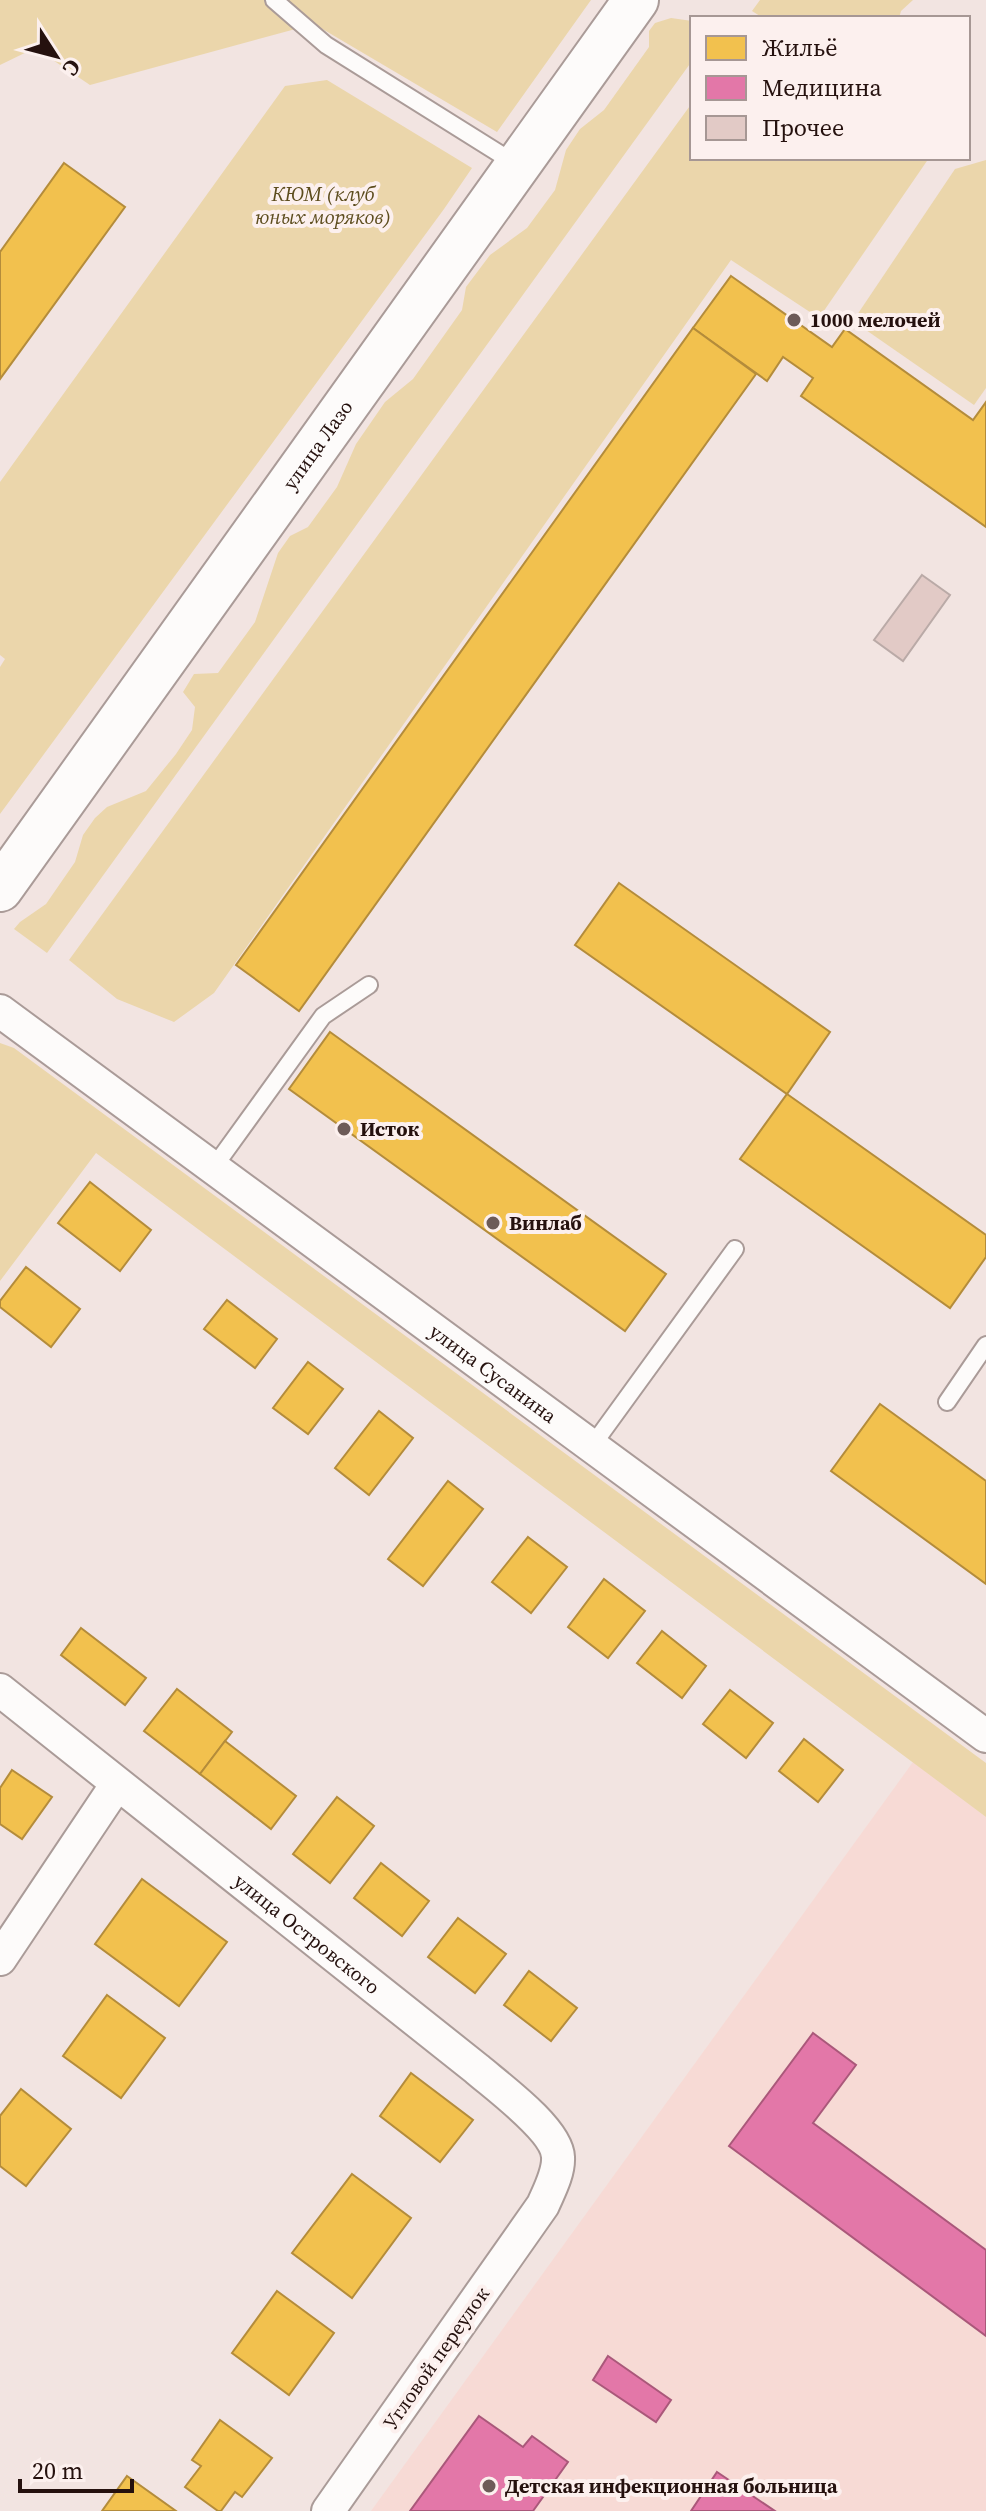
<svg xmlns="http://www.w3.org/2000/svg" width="986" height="2511" viewBox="0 0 986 2511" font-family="'Source Serif 4',serif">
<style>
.built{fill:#f7dad5}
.green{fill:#ebd6ab}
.homes{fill:#f2c14e;stroke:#b48c3b;stroke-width:2}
.health{fill:#e377a8;stroke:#aa587a;stroke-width:2}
.building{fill:#e2cac6;stroke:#baaaa7;stroke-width:2}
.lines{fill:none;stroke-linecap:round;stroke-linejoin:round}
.lane-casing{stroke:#aa9b98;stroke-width:20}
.street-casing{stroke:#aa9b98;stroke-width:36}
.secondary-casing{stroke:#aa9b98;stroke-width:48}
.lane{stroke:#fdfbfa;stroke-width:16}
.street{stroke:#fdfbfa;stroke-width:32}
.secondary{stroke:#fdfbfa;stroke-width:44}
.poi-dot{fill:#6d5b58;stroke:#fcf0ee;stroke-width:3}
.labels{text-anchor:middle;stroke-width:8;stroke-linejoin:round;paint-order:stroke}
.park-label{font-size:20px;font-style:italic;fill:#5c4c1d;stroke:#fcf0ee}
.poi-label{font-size:20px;font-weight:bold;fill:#25110e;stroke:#fcf0ee;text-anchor:start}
.street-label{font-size:20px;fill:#25110e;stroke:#fcf0ee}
</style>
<rect width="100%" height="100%" fill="#f2e4e1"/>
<!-- built -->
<path class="built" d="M 913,1762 L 986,1817 L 986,2511 L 371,2511 Z"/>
<!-- green -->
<g class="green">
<path d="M 0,0 L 591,0 L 497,132 L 314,24 L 90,85 L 35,48 L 0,65 Z"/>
<path d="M 760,0 L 913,0 L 901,11 L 899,18 L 763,18 L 752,11 Z"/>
<path d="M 671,18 L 692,21 L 692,61 L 47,953 L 14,929 L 20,922 L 46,904 L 75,862 L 83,835 L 95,818 L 107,807 L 146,791 L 176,754 L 192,730 L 195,707 L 183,692 L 194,674 L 218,673 L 255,622 L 278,553 L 290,536 L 308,527 L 337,487 L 356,444 L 385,402 L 413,379 L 462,310 L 466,287 L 490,255 L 527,228 L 555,190 L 566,150 L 580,129 L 604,110 L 649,47 L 649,31 L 655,23 Z"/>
<path d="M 327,80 L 472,168 L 444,209 L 0,814 L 0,667 L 5,659 L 0,655 L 0,482 L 285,86 Z"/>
<path d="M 692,103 L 692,158 L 929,158 L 819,318 L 731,260 L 214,993 L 174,1022 L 117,999 L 69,960 Z"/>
<path d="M 986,160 L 986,388 L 974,405 L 853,321 L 955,169 Z"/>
<path d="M 0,1043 L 14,1048 L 986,1763 L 986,1817 L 96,1153 L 0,1281 Z"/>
</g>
<!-- homes -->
<g class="homes">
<path d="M 64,163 L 125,207 L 0,379 L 0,252 Z"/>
<path d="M 731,276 L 832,347 L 845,329 L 973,420 L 986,402 L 986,527 L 801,396 L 813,378 L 783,357 L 767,381 L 693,328 Z"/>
<path d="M 693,328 L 756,374 L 299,1011 L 236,965 Z"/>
<path d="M 619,883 L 830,1032 L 787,1094 L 575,945 Z"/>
<path d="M 330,1032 L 666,1274 L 625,1331 L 289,1089 Z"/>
<path d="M 787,1094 L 986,1235 L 986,1257 L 950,1308 L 740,1159 Z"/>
<path d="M 90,1182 L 151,1230 L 120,1271 L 58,1223 Z"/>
<path d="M 26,1267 L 80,1309 L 51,1347 L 0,1307 L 0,1301 Z"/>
<path d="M 227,1300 L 277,1339 L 255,1368 L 204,1329 Z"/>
<path d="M 308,1362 L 343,1389 L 308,1434 L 273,1408 Z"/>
<path d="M 880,1404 L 986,1481 L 986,1584 L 831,1471 Z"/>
<path d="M 379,1411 L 413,1438 L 369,1495 L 335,1468 Z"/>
<path d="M 448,1481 L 483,1509 L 423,1586 L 388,1559 Z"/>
<path d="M 528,1537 L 567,1567 L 531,1613 L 492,1582 Z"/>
<path d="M 604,1579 L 645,1611 L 608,1658 L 568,1627 Z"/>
<path d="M 81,1628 L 146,1678 L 125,1705 L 61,1655 Z"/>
<path d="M 662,1631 L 706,1666 L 682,1698 L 637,1663 Z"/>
<path d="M 177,1689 L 232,1732 L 200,1774 L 144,1731 Z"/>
<path d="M 730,1690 L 773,1723 L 746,1758 L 703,1724 Z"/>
<path d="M 804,1739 L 843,1770 L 818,1802 L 779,1771 Z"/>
<path d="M 225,1741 L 296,1796 L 271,1829 L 200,1774 Z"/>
<path d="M 12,1770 L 52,1797 L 22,1839 L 0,1824 L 0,1788 Z"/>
<path d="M 337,1797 L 374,1826 L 330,1883 L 293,1854 Z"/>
<path d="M 381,1863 L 429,1901 L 402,1936 L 354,1898 Z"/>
<path d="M 142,1879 L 227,1942 L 179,2006 L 95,1944 Z"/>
<path d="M 458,1918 L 506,1954 L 475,1993 L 428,1957 Z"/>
<path d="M 529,1971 L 577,2008 L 551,2041 L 504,2005 Z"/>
<path d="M 107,1995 L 165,2038 L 121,2098 L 63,2056 Z"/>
<path d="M 411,2073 L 473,2120 L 440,2162 L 380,2116 Z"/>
<path d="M 21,2089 L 71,2129 L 26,2186 L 0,2166 L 0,2116 Z"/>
<path d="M 352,2174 L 411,2218 L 352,2298 L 292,2253 Z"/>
<path d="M 277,2291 L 334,2333 L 289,2395 L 232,2353 Z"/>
<path d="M 220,2420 L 272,2458 L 242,2497 L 235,2492 L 221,2511 L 218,2511 L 185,2487 L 201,2466 L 192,2460 Z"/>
<path d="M 127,2476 L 176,2511 L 102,2511 Z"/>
</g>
<!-- health -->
<g class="health">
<path d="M 813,2033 L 856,2065 L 813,2123 L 986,2250 L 986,2336 L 729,2146 Z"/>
<path d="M 608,2356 L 671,2400 L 656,2422 L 593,2380 Z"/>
<path d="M 479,2416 L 523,2447 L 532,2436 L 568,2462 L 533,2511 L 410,2511 Z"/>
<path d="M 717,2472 L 775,2511 L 691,2511 Z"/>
</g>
<!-- building -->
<path class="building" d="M 922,575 L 950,595 L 903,661 L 874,640 Z"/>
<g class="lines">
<!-- lane casing -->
<g class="lane-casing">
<g id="lane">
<path d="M 274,0 L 326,45 L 516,164"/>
<path d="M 214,1167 L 323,1016 L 369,985"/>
<path d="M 947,1402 L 986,1345"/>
<path d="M 592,1446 L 735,1249"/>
</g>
</g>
<!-- street casing -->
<g class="street-casing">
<g id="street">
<path id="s1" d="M 0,1011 L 986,1736"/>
<path id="s2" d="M 0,1690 L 477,2069 C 498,2087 557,2130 558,2157 C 559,2173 549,2191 543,2205 L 328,2511"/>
<path d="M 0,1959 L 117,1784"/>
</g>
</g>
<!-- secondary casing -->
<g class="secondary-casing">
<g id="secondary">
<path id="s3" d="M 0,889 L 636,0"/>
</g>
</g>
<!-- lane -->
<use href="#lane" class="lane"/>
<!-- street -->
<use href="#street" class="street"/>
<!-- secondary -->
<use href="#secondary" class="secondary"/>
</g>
<!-- markers -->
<g class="poi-dot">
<circle cx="794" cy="320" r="8"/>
<circle cx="344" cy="1129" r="8"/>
<circle cx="493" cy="1223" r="8"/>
<circle cx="489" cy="2486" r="8"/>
</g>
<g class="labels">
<!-- park labels -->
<g class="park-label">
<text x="323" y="201">КЮМ (клуб<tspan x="323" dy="23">юных моряков)</tspan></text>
</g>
<!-- poi labels -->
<g class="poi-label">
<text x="810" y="327">1000 мелочей</text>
<text x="360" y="1136">Исток</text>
<text x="509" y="1230">Винлаб</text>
<text x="505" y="2493">Детская инфекционная больница</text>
</g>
<!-- street labels -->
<g class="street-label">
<text dy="7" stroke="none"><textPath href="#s3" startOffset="546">улица Лазо</textPath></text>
<text dy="7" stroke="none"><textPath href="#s1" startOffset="612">улица Сусанина</textPath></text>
<text dy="7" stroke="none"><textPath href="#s2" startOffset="392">улица Островского</textPath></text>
<text transform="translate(436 2358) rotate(-55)" y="7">Угловой переулок</text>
</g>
</g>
<!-- legend -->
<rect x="690" y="16" width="280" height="144" fill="#fcf0ee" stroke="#a69794" stroke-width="2"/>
<rect x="706" y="36" width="40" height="24" fill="#f2c14e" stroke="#a69794" stroke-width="2"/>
<text x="762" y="56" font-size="24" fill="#25110e">Жильё</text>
<rect x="706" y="76" width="40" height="24" fill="#e377a8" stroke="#a69794" stroke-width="2"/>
<text x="762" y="96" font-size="24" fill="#25110e">Медицина</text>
<rect x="706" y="116" width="40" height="24" fill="#e2cac6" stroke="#a69794" stroke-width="2"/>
<text x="762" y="136" font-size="24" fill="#25110e">Прочее</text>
<!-- north arrow -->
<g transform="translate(56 56) rotate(126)" stroke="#fcf0ee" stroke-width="6" paint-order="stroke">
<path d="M0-6L14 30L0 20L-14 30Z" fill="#25110e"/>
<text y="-12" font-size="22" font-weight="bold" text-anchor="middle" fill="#25110e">С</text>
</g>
<!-- scale -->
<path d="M20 2479v12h112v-12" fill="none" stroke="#25110e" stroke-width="4"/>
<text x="32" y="2479" font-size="24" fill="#25110e" stroke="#fcf0ee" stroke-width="6" paint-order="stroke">20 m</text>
</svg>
